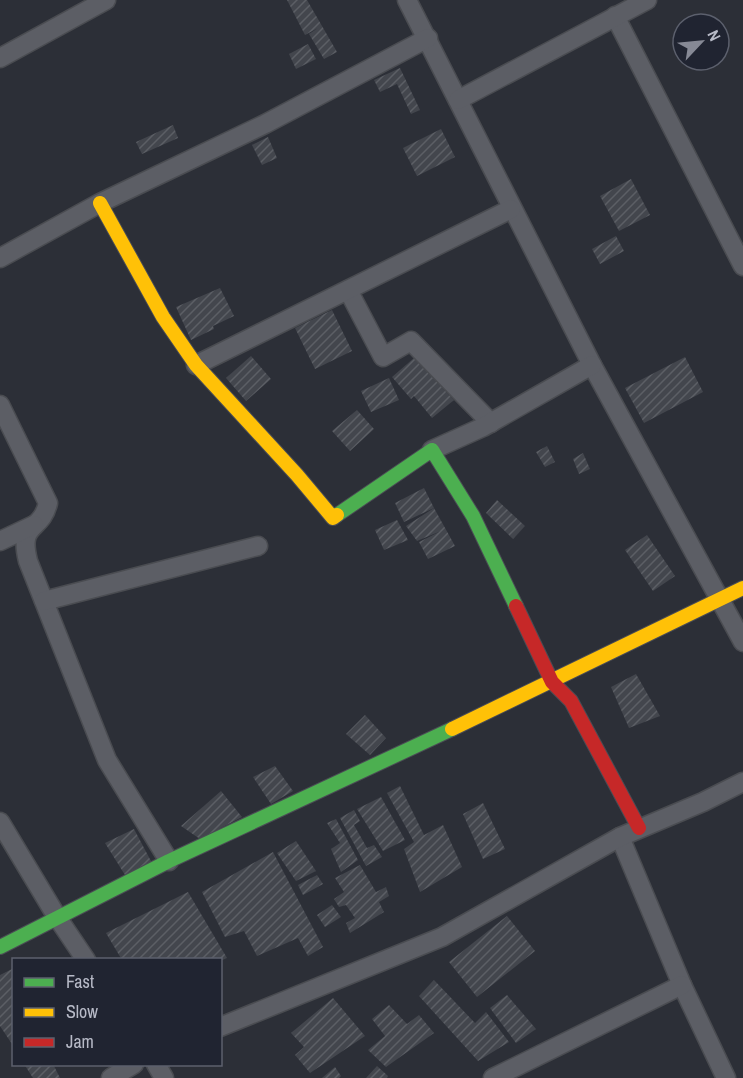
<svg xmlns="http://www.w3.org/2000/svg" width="743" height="1078" viewBox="0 0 743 1078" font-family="'Archivo Narrow',sans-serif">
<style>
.building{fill:url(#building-hatch)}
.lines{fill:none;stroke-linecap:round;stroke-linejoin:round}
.street-casing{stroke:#4a4c51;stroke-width:21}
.fast-casing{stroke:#4a4c54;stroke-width:16}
.slow-casing{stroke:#4a4c54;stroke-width:16}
.jam-casing{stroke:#4a4c54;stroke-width:16}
.street{stroke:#5c5e65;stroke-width:18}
.fast{stroke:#4caf50;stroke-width:14}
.slow{stroke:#ffc107;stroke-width:14}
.jam{stroke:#c62828;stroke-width:14}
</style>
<defs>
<pattern id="building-hatch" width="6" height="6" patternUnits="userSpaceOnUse" patternTransform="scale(1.5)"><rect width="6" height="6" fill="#43464d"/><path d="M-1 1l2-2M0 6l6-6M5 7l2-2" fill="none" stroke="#5c5f65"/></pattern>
</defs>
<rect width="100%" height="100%" fill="#2c2f37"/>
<!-- building -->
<g class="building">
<path d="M 287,0 L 307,0 L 337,52 L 324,59 L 309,34 L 318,28 L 305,35 Z"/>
<path d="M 308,44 L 316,59 L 296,69 L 289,54 Z"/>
<path d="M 400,68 L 420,110 L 411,114 L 397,84 L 380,92 L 374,80 Z"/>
<path d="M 173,125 L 178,138 L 142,154 L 136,142 Z"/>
<path d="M 441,129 L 455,157 L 417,176 L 403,148 Z"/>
<path d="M 268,137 L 277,158 L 262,165 L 252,145 Z"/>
<path d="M 631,179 L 650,215 L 619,231 L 600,196 Z"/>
<path d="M 616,236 L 624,251 L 600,264 L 592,249 Z"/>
<path d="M 220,288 L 234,316 L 213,326 L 214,329 L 191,340 L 176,307 Z"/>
<path d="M 332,310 L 352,351 L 315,369 L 295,328 Z"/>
<path d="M 251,356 L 271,379 L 246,401 L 226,378 Z"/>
<path d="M 685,357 L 703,392 L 644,423 L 625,388 Z"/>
<path d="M 414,358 L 454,400 L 432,418 L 414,396 L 411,399 L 392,377 Z"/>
<path d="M 389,378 L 399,400 L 371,412 L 361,391 Z"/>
<path d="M 357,410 L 374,429 L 350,451 L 332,431 Z"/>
<path d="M 547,446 L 555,462 L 545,467 L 536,452 Z"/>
<path d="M 583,453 L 590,469 L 579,474 L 573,459 Z"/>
<path d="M 424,488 L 434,508 L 404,522 L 395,503 Z"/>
<path d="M 497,500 L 525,526 L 513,539 L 486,513 Z"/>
<path d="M 434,508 L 455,546 L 428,559 L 419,542 L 441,531 L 417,541 L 406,526 Z"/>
<path d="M 397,520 L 408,540 L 384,550 L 375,530 Z"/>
<path d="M 647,535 L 675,576 L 653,591 L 625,550 Z"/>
<path d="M 636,674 L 660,716 L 629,728 L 611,687 Z"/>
<path d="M 365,715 L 386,738 L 370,755 L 346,734 Z"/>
<path d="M 275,766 L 293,791 L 271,804 L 253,777 Z"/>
<path d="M 400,786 L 424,835 L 443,825 L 462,867 L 420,892 L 404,849 L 414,842 L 387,793 Z"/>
<path d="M 221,791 L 242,817 L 200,839 L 181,826 Z"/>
<path d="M 381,797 L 405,840 L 383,851 L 357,809 Z"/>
<path d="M 483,803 L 505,849 L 483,859 L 463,814 Z"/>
<path d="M 354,810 L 360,821 L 354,825 L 367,848 L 374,845 L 382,857 L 366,866 L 340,818 Z"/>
<path d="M 336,819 L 358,860 L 341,872 L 331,849 L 340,843 L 327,823 Z"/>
<path d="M 134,829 L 152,863 L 125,875 L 105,843 Z"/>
<path d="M 296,841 L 316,871 L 296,881 L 277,853 Z"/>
<path d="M 273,852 L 323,947 L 308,956 L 298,938 L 257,956 L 244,931 L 225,937 L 202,892 Z"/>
<path d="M 360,865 L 376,892 L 386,887 L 389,896 L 379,902 L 384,912 L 350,933 L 346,923 L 355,918 L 346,905 L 339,907 L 334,899 L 344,892 L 335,878 Z"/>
<path d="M 317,875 L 323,884 L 303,895 L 298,885 Z"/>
<path d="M 188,892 L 227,958 L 220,961 L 122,960 L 106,933 Z"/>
<path d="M 332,905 L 341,917 L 325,927 L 317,915 Z"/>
<path d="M 507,916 L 535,951 L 477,997 L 449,962 Z"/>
<path d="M 14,968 L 14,1047 L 0,1026 L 0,975 Z"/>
<path d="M 434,980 L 475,1023 L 486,1012 L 509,1042 L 478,1061 L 419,996 Z"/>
<path d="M 507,995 L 536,1029 L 516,1043 L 490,1008 Z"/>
<path d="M 333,998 L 365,1036 L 310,1073 L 295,1055 L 304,1047 L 291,1033 Z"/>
<path d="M 389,1005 L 407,1024 L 419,1015 L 434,1033 L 386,1067 L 368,1050 L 385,1036 L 372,1019 Z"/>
<path d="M 24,1064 L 53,1064 L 60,1078 L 33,1078 Z"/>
<path d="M 377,1066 L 388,1076 L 387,1078 L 366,1078 Z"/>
<path d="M 335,1067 L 341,1076 L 339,1078 L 322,1078 Z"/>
</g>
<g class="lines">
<!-- street casing -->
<g class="street-casing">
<g id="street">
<path d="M 407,0 L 592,365 L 743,642"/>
<path d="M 615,16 L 743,266"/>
<path d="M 0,58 L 106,0"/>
<path d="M 458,100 L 647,0"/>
<path d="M 0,258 L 100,203 L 265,124 L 428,38"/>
<path d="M 348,290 L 383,357 L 411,341 L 491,423"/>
<path d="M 196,365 L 511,209"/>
<path d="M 0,405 L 48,503 C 41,533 18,521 28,561 L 107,760 L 169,861"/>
<path d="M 432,450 L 483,427 L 592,365"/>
<path d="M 0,541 L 34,525"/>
<path d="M 44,601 L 258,546"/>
<path d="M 0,822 L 57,917 L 86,960"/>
<path d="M 620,837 L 682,985 L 726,1078"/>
<path d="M 220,1027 L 442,937 L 620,837 L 703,802 L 743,782"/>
<path d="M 156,1064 L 164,1078"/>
<path d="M 111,1078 L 134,1064"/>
<path d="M 493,1078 L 682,985"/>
</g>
</g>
<!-- fast casing -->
<g class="fast-casing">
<g id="fast">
<path d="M 337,515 L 432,450 L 473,516 L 516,606"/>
<path d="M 0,947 L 169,861 L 452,729"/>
</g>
</g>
<!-- slow casing -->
<g class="slow-casing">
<g id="slow">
<path d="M 100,203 L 163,317 L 196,365 L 297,475 L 333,518 L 337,515"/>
<path d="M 452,729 L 743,588"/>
</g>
</g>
<!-- jam casing -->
<g class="jam-casing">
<path id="jam" d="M 516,606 L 552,682 L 571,701 L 639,828"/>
</g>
<!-- street -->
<use href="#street" class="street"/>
<!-- fast -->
<use href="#fast" class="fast"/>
<!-- slow -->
<use href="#slow" class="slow"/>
<!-- jam -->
<use href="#jam" class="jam"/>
</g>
<!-- legend -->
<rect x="12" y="958" width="210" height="108" fill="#202431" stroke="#5c606d" stroke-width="1.5"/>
<rect x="24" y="978" width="30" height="9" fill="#4caf50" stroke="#5c606d" stroke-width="1.5"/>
<text x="66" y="988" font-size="18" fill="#b7bac7">Fast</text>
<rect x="24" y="1008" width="30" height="9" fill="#ffc107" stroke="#5c606d" stroke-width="1.5"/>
<text x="66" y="1018" font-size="18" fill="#b7bac7">Slow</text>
<rect x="24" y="1038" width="30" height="9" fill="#c62828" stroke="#5c606d" stroke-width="1.5"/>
<text x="66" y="1048" font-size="18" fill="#b7bac7">Jam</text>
<!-- north arrow -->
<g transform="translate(701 42) rotate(64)"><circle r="28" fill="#202431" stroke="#5c606d" stroke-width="1.5"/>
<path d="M0-4.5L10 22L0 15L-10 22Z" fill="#868995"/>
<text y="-9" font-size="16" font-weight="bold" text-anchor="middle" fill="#b7bac7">N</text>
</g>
</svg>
